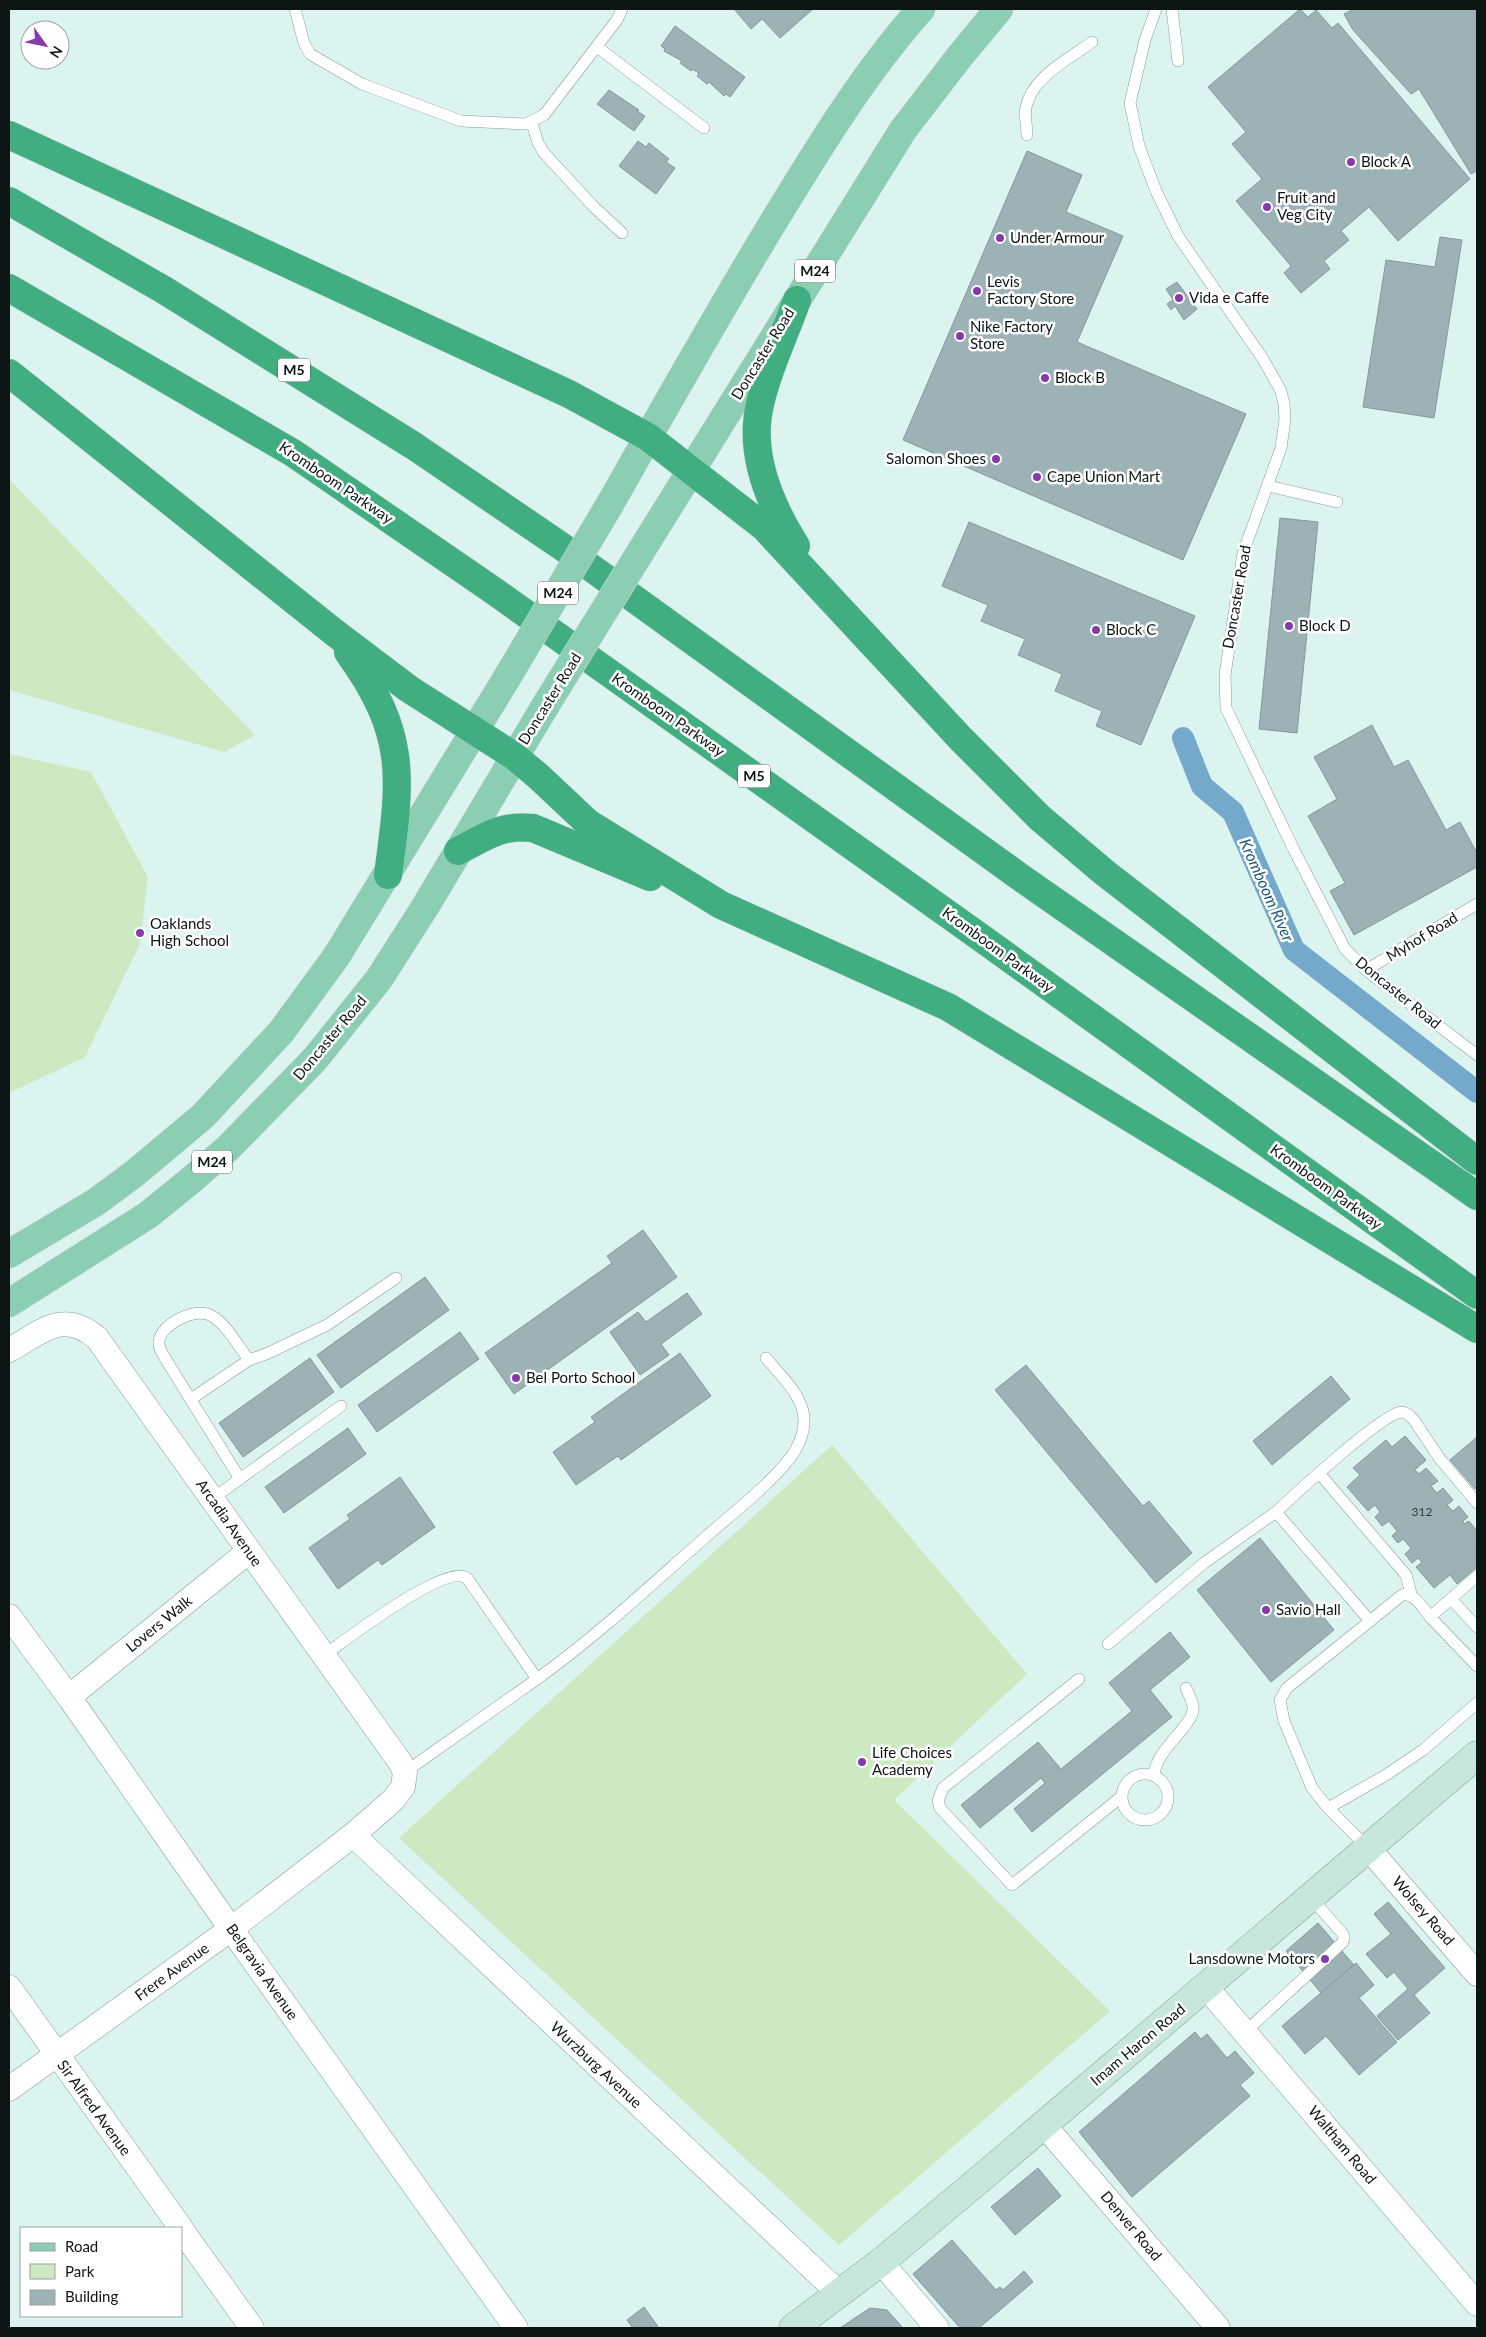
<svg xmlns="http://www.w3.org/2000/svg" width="1486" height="2337" viewBox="0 0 1486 2337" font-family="Lato,sans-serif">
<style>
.green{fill:#cce9c2}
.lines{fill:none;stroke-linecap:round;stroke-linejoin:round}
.canal{stroke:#74a9cb;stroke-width:22}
.building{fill:#9cb2b7;stroke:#82989d}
.lane-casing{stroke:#869d9a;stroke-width:12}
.street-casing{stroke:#869d9a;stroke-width:25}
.secondary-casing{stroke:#869d9a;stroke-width:29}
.primary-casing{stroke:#d3d5d5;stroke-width:29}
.highway-casing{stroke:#d3d5d5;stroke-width:29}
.lane{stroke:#fff;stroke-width:11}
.street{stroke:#fff;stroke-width:24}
.secondary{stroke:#c6e7d9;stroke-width:28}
.primary{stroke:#8cceb3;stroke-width:28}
.highway{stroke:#40ae80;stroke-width:28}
.primary-bridge-casing{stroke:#d3d5d5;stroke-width:29;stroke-linecap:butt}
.primary-bridge{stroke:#8cceb3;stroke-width:28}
.poi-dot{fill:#873aab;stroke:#fff;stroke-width:2}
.labels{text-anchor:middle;stroke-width:5;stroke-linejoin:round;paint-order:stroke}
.number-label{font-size:12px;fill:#313c3d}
.shield{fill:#fff;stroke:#565b5a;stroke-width:1}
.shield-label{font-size:14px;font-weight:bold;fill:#0d1514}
.poi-label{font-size:15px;fill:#0d1514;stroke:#fff;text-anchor:start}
.street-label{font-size:15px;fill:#0d1514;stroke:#fff}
.water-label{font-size:16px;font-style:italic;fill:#1c5a7d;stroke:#fff}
</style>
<rect width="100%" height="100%" fill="#dbf4f0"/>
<!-- green -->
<g class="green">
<path d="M 9,479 L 255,735 L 224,752 L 9,690 Z"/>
<path d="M 9,754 L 91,772 L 148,877 L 140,944 L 85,1057 L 9,1093 Z"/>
<path d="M 832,1445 L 1027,1674 L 894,1800 L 1110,2011 L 839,2245 L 399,1838 Z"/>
</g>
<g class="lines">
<!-- canal -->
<path class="canal" d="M 1183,738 L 1202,786 L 1233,812 L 1294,950 L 1477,1092"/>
</g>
<!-- building -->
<g class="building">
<path d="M 734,9 L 813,9 L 780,38 L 762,19 L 751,29 Z"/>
<path d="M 1300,9 L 1308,17 L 1316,10 L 1332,28 L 1338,23 L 1470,179 L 1398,241 L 1369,207 L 1341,231 L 1349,240 L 1324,261 L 1330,269 L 1301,293 L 1284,273 L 1291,266 L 1236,201 L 1262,179 L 1232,144 L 1246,132 L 1208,87 Z"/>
<path d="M 1354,9 L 1477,9 L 1477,171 L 1471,174 L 1419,89 L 1411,94 L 1353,30 L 1344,14 Z"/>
<path d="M 675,26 L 745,77 L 730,97 L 726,94 L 724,96 L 709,82 L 707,84 L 697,76 L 699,73 L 692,69 L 691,71 L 680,63 L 682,61 L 664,51 L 665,49 L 661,46 Z"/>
<path d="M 609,90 L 639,110 L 637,111 L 645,116 L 634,131 L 597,104 Z"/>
<path d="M 638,141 L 646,147 L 649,143 L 669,159 L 666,162 L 675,168 L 656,194 L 619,166 Z"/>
<path d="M 1027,151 L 1082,175 L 1066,212 L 1123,236 L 1077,342 L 1246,414 L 1183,560 L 903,440 Z"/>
<path d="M 1440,237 L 1462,240 L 1434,418 L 1363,407 L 1386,260 L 1435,267 Z"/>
<path d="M 1177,282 L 1197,309 L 1184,320 L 1175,306 L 1171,310 L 1167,304 L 1173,300 L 1166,289 Z"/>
<path d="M 1280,518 L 1318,522 L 1297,733 L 1259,729 Z"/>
<path d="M 969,522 L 1195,616 L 1141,745 L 1096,726 L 1102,711 L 1055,691 L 1062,674 L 1018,655 L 1025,639 L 981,621 L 988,605 L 942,586 Z"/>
<path d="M 1372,725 L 1394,767 L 1408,760 L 1446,830 L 1460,822 L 1477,853 L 1477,867 L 1354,935 L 1330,891 L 1345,883 L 1308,816 L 1337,799 L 1314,757 Z"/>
<path d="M 643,1230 L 677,1277 L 514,1394 L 485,1353 L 612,1263 L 607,1256 Z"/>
<path d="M 425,1277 L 449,1310 L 341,1388 L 317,1355 Z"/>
<path d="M 687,1293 L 702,1314 L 661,1344 L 669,1355 L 640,1375 L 610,1332 L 638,1312 L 646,1322 Z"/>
<path d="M 460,1332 L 479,1359 L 377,1432 L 358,1405 Z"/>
<path d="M 680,1353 L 711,1396 L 621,1460 L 618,1456 L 576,1485 L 553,1452 L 595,1422 L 591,1417 Z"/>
<path d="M 310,1358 L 334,1392 L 243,1457 L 219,1423 Z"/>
<path d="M 1026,1365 L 1143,1506 L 1149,1501 L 1192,1553 L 1156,1583 L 995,1390 Z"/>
<path d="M 1331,1376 L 1350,1399 L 1272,1465 L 1253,1441 Z"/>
<path d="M 348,1428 L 366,1454 L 284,1513 L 265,1487 Z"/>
<path d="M 1405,1436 L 1426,1460 L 1415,1470 L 1419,1474 L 1426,1468 L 1438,1481 L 1431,1486 L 1437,1493 L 1443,1488 L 1453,1500 L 1447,1505 L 1453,1511 L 1459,1506 L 1468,1517 L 1463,1521 L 1464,1524 L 1469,1521 L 1477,1531 L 1476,1554 L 1477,1567 L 1457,1584 L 1450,1575 L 1434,1588 L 1416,1567 L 1422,1562 L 1418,1558 L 1412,1563 L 1405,1554 L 1411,1548 L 1403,1539 L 1398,1543 L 1392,1536 L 1397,1531 L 1389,1521 L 1382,1526 L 1375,1517 L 1380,1512 L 1375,1505 L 1368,1511 L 1347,1487 L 1360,1475 L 1353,1468 L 1386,1440 L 1392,1447 Z"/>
<path d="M 1477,1437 L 1477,1488 L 1475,1489 L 1450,1460 Z"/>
<path d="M 400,1477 L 435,1527 L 382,1565 L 378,1560 L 338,1589 L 309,1548 L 350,1519 L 347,1515 Z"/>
<path d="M 1260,1538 L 1334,1630 L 1271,1682 L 1197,1590 Z"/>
<path d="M 1170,1632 L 1190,1657 L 1150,1690 L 1172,1717 L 1032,1832 L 1014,1809 L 1045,1783 L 1041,1778 L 980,1828 L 961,1805 L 1038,1742 L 1061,1769 L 1132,1711 L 1109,1683 Z"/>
<path d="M 1388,1902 L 1445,1968 L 1414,1995 L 1430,2013 L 1398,2040 L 1377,2016 L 1408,1989 L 1394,1972 L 1387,1978 L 1366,1954 L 1391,1934 L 1374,1914 Z"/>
<path d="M 1318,1923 L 1354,1965 L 1321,1993 L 1286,1951 Z"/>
<path d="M 1356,1963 L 1374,1985 L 1359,1998 L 1397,2042 L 1359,2075 L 1326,2036 L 1305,2054 L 1282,2026 Z"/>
<path d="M 1195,2032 L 1201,2039 L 1207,2034 L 1227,2058 L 1235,2051 L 1254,2073 L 1240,2085 L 1250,2096 L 1132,2197 L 1079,2132 Z"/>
<path d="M 1038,2168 L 1061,2196 L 1015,2235 L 991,2207 Z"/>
<path d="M 952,2240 L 996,2290 L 1000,2287 L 1003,2290 L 1024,2271 L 1033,2282 L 979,2328 L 960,2328 L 913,2274 Z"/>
<path d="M 644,2307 L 659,2328 L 630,2328 L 632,2327 L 627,2320 Z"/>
<path d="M 870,2308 L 887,2310 L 903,2328 L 840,2328 Z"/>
</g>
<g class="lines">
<!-- lane casing -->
<g class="lane-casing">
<g id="lane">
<path d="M 295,9 L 304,43 L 310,54 L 362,84 L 461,121 L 526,124 L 544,115 L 617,20 L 622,9"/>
<path d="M 1156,9 L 1145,40 L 1130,103 L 1139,146 L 1156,191 L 1178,236 L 1263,359 L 1281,391 L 1284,404 L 1285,419 L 1281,448 L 1243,553 L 1225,675 L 1226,708 L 1294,850 L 1345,949 L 1366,970 L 1477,1055"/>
<path d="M 1172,9 L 1178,61"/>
<path d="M 597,47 L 704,128"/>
<path d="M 532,123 L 538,143 L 544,153 L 594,207 L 622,233"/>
<path d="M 1027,135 C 1027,126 1024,115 1026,107 C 1032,77 1069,59 1092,42"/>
<path d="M 1268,486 L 1337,502"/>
<path d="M 1366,970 L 1477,904"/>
<path d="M 191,1399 L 249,1360 L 266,1354 L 327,1325 L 396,1278"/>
<path d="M 1319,1473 L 1406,1575 L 1412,1597"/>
<path d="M 240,1479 L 168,1363 C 165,1357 158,1349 159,1342 C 160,1324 197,1306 212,1316 C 227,1325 238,1346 249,1360"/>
<path d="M 212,1499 L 341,1406"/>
<path d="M 1477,1503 L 1440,1459 L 1414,1420 C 1410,1416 1407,1412 1401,1412 C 1382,1414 1295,1494 1276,1512 L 1370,1621 L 1402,1595 C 1414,1592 1423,1608 1430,1617 L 1477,1576"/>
<path d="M 1451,1599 L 1477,1627"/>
<path d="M 1430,1617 L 1477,1666"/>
<path d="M 1108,1644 L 1204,1563 L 1276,1512"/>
<path d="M 323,1656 C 344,1641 446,1563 467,1578 L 537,1679 L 405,1772"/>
<path d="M 537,1679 C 597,1636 652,1584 708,1535 C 735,1511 776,1480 795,1451 C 800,1442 804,1432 804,1422 C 805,1397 781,1376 766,1358"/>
<path d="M 1079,1679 L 943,1788 L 938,1801 L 940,1808 L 1012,1885 L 1121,1797"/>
<circle cx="1145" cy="1797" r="23"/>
<path d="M 1154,1775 C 1156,1748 1196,1725 1193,1706 C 1192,1700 1188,1693 1186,1688"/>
<path d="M 1328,1808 L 1312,1788 L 1284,1721 L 1280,1700 L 1287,1688 L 1370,1621"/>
<path d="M 1368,1848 L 1328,1808 L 1386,1775 L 1423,1750 L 1477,1703"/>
<path d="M 1245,2032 L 1343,1942 L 1344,1938 L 1343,1934 L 1311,1898"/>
</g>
</g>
<!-- street casing -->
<g class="street-casing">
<g id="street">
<path d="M 9,1350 C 42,1332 63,1309 97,1338 L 400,1762 L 405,1772 L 403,1787 L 393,1800 L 353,1835 L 231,1929 L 9,2089"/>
<path d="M 9,1616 L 69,1697 L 231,1929 L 516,2328"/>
<path d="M 69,1697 L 249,1551"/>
<path d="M 353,1835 L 840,2294"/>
<path d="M 1368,1848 L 1477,1974"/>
<path d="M 9,1987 L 181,2228"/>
<path d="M 1206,1987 L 1477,2304"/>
<path d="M 1043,2124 L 1218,2328"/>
<path d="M 181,2229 L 252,2328"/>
<path d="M 881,2262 L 937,2328"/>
</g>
</g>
<!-- secondary casing -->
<g class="secondary-casing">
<path id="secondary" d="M 793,2328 L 881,2262 L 979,2180 L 1477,1755"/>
</g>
<!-- primary casing -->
<g class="primary-casing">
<g id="primary">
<path d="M 610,504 C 665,407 719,311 777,216 C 821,144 865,72 921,9"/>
<path d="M 646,543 L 903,130 L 960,56 L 999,9"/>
<path d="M 9,1254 L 96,1202 L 135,1173 L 203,1116 L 281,1032 L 336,957 L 505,681"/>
<path d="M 9,1303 L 148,1215 L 190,1181 L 228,1148 L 315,1059 L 379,979 L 425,907 L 547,703"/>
</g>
</g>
<!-- highway casing -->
<g class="highway-casing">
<g id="highway">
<path d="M 9,135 L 569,394 L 648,437 L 764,527 L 961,739 L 1040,818 L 1105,873 L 1477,1161"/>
<path d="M 9,201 L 164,290 L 414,446 L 561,546 L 1020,877 L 1477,1196"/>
<path d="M 9,288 L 293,453 L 494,591 L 980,937 L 1477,1295"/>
<path d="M 9,373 L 335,633 L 409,689 L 514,756 L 538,776 L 588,823 L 721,905 L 948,1007 L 1477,1329"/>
<path d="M 796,546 C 774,511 754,467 757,424 C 759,388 785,335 797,300"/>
<path d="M 348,652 C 408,735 401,778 388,875"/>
<path d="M 458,851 C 487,836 499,825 533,828 L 650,877"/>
</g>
</g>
<!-- lane -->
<use href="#lane" class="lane"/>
<!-- street -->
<use href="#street" class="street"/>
<!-- secondary -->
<use href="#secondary" class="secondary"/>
<!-- primary -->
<use href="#primary" class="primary"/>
<!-- highway -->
<use href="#highway" class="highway"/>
<!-- primary-bridge casing -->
<g class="primary-bridge-casing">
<g id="primary-bridge">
<path d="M 505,681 L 610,504"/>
<path d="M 547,703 L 646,543"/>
</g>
</g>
<!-- primary-bridge -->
<use href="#primary-bridge" class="primary-bridge"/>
</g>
<!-- markers -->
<g class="poi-dot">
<circle cx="1351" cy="162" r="5"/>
<circle cx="1267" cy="207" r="5"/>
<circle cx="1000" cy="238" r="5"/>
<circle cx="977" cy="291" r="5"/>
<circle cx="1179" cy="298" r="5"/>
<circle cx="960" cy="336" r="5"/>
<circle cx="1045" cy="378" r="5"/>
<circle cx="996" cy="459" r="5"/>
<circle cx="1037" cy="477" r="5"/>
<circle cx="1289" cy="626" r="5"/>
<circle cx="1096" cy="630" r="5"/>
<circle cx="140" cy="933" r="5"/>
<circle cx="516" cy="1378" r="5"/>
<circle cx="1266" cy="1610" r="5"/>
<circle cx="862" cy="1762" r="5"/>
<circle cx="1325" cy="1959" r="5"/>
</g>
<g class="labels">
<!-- number labels -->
<g class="number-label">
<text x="1422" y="1516">312</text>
</g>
<!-- shield labels -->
<g class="shield">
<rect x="795" y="259.5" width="40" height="23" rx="4"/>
<rect x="278" y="358.5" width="32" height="23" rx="4"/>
<rect x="538" y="581.5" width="40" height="23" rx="4"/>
<rect x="738" y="764.5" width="32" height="23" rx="4"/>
<rect x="192" y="1150.5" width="40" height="23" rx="4"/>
</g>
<g class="shield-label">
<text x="815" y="276">M24</text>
<text x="294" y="375">M5</text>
<text x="558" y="598">M24</text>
<text x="754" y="781">M5</text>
<text x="212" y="1167">M24</text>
</g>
<!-- poi labels -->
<g class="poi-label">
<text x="1361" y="167">Block A</text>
<text x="1277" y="203">Fruit and<tspan x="1277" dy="17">Veg City</tspan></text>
<text x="1010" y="243">Under Armour</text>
<text x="987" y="287">Levis<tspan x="987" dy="17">Factory Store</tspan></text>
<text x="1189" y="303">Vida e Caffe</text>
<text x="970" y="332">Nike Factory<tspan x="970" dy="17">Store</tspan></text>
<text x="1055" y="383">Block B</text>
<text x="986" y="464" text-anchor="end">Salomon Shoes</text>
<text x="1047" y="482">Cape Union Mart</text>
<text x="1299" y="631">Block D</text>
<text x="1106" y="635">Block C</text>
<text x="150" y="929">Oaklands<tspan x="150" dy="17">High School</tspan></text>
<text x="526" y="1383">Bel Porto School</text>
<text x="1276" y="1615">Savio Hall</text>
<text x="872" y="1758">Life Choices<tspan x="872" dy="17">Academy</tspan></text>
<text x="1315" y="1964" text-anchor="end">Lansdowne Motors</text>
</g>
<!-- street labels -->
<g class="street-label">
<text transform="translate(763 354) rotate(-58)" y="5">Doncaster Road</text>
<text transform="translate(336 483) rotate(34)" y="5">Kromboom Parkway</text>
<text transform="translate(1237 597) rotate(-80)" y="5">Doncaster Road</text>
<text transform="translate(550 699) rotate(-58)" y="5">Doncaster Road</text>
<text transform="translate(668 715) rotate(35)" y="5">Kromboom Parkway</text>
<text transform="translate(1422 937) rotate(-31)" y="5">Myhof Road</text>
<text transform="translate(998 950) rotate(36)" y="5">Kromboom Parkway</text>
<text transform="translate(1398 993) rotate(39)" y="5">Doncaster Road</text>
<text transform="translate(330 1038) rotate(-50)" y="5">Doncaster Road</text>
<text transform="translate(1326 1187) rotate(36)" y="5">Kromboom Parkway</text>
<text transform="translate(229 1523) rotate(55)" y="5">Arcadia Avenue</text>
<text transform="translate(159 1624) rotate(-39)" y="5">Lovers Walk</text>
<text transform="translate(1423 1911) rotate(49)" y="5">Wolsey Road</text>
<text transform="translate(172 1972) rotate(-36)" y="5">Frere Avenue</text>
<text transform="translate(262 1972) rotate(55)" y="5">Belgravia Avenue</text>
<text transform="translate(1138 2045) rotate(-40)" y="5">Imam Haron Road</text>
<text transform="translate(596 2065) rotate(43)" y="5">Wurzburg Avenue</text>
<text transform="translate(94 2108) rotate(54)" y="5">Sir Alfred Avenue</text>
<text transform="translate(1342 2145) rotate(50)" y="5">Waltham Road</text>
<text transform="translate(1131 2226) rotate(50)" y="5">Denver Road</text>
</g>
<!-- water labels -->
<g class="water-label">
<text transform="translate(1267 890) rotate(66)" y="6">Kromboom River</text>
</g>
</g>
<!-- border -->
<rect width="1486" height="2337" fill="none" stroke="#0d1514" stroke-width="20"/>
<!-- legend -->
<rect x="20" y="2227" width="162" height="90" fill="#ffffff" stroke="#9ea1a1"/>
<rect x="30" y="2243" width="25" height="8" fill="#8cceb3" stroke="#9ea1a1"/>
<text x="65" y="2252" font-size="15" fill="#0d1514">Road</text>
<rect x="30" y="2264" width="25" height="15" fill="#cce9c2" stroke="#9ea1a1"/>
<text x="65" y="2277" font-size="15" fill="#0d1514">Park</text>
<rect x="30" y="2290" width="25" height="15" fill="#9cb2b7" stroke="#9ea1a1"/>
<text x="65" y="2302" font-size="15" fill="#0d1514">Building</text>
<!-- north arrow -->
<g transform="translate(45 45) rotate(123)"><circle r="24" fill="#ffffff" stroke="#9ea1a1"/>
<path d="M0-4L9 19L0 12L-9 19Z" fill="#873aab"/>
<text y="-8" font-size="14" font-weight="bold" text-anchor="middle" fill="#0d1514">N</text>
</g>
</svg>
